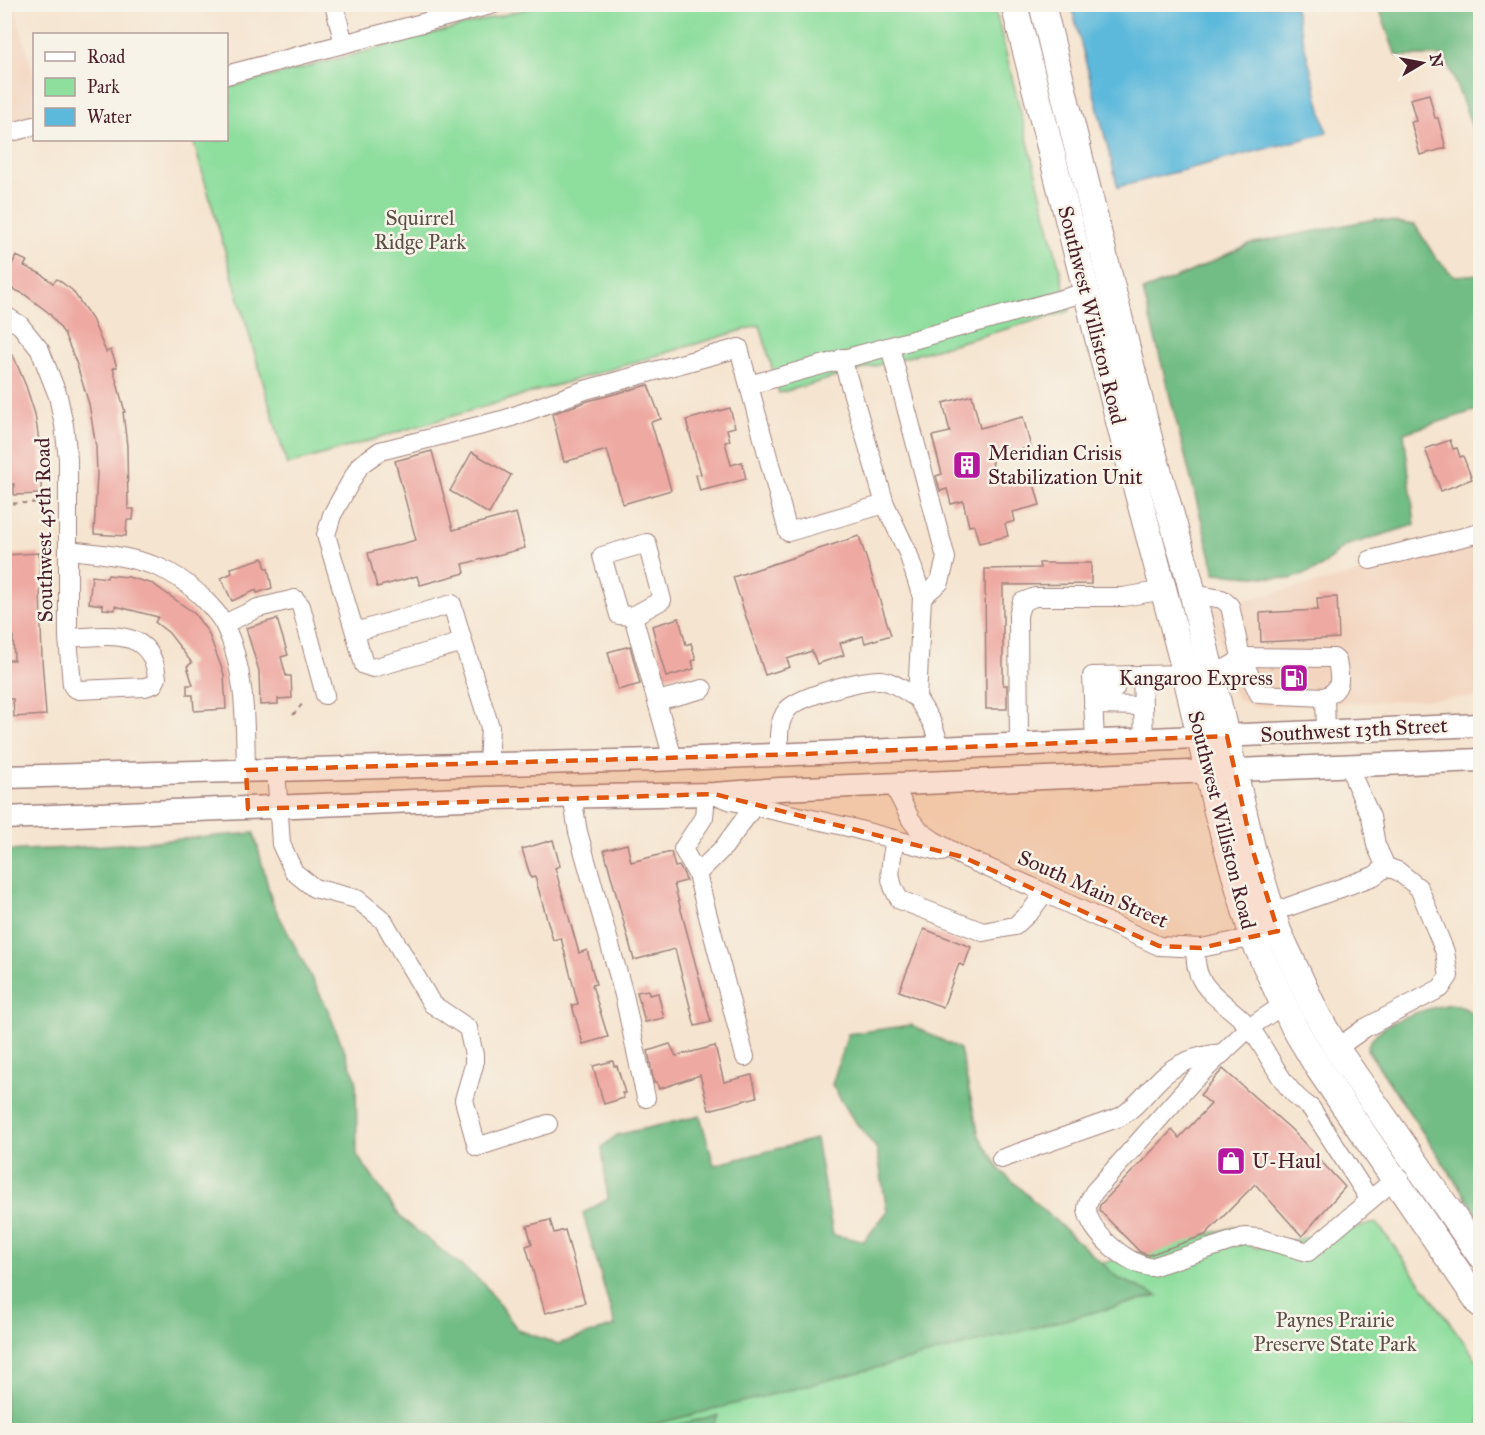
<svg xmlns="http://www.w3.org/2000/svg" width="1485" height="1435" viewBox="0 0 1485 1435" font-family="'IM FELL Great Primer',serif">
<style>
.built{fill:#f3d4be}
.green{fill:#8ede9e;stroke:#6c7e64;stroke-width:1.5}
.forest{fill:#72bd85;stroke:#5e6e58;stroke-width:1.5}
.water{fill:#5db9db;stroke:#546c83;stroke-width:1.5}
.building{fill:#eea9a2}
.lines{fill:none;stroke-linecap:round;stroke-linejoin:round}
.minor-casing{stroke:#a0827d;stroke-width:20}
.major-casing{stroke:#a0827d;stroke-width:25}
.highway-casing{stroke:#a0827d;stroke-width:28}
.path{stroke:#a0827d;stroke-width:2;stroke-dasharray:4.5 4.5;stroke-linecap:butt}
.minor{stroke:#fff;stroke-width:18}
.major{stroke:#fff;stroke-width:22}
.highway{stroke:#fff;stroke-width:26}
.marked{fill:#e0560e;fill-opacity:0.2;stroke:#e0560e;stroke-width:4.5;stroke-dasharray:12 8;stroke-linejoin:round}
.labels{text-anchor:middle;stroke-width:5;stroke-linejoin:round;paint-order:stroke}
.park-label{font-size:21px;fill:#5b4f48;stroke:#f7f3e8}
.street-label{font-size:21px;fill:#4a1f2b;stroke:#f7f3e8}
.poi-label{font-size:21px;fill:#4a1f2b;stroke:#f7f3e8;text-anchor:start}
</style>
<rect width="100%" height="100%" fill="#f7f3e8"/>
<filter id="ink" filterUnits="userSpaceOnUse"><feTurbulence type="fractalNoise" baseFrequency=".0167" numOctaves="2"/><feDisplacementMap in="SourceGraphic" scale="12" xChannelSelector="R" yChannelSelector="G"/><feConvolveMatrix kernelMatrix="1 2 1 2 8 2 1 2 1" color-interpolation-filters="sRGB"/></filter>
<filter id="wash" filterUnits="userSpaceOnUse"><feTurbulence type="fractalNoise" baseFrequency=".008" numOctaves="4" result="noise"/><feDisplacementMap in="SourceGraphic" scale="24" xChannelSelector="R" yChannelSelector="G"/><feGaussianBlur stdDeviation="1.35" result="paint"/><feColorMatrix in="noise" values="0 0 0 0 0 0 0 0 0 0 0 0 0 0 0 0 0 1.4 0 .05"/><feComposite in="paint" operator="in"/></filter>
<g filter="url(#wash)">
<rect width="100%" height="100%" fill="#f5e4cf"/>
<!-- built -->
<g class="built">
<path d="M 5,5 L 14,5 L 34,76 L 34,117 L 5,125 Z"/>
<path d="M 1480,545 L 1480,697 L 1262,707 L 1252,706 L 1239,700 L 1232,691 L 1210,608 Z"/>
</g>
<!-- green -->
<g class="green">
<path d="M 541,5 L 994,5 L 1070,311 L 779,393 L 760,325 L 287,465 L 193,140 L 226,140 L 227,88 Z"/>
<path d="M 1377,1223 L 1480,1364 L 1480,1430 L 495,1430 L 1234,1227 L 1254,1248 Z"/>
</g>
<!-- forest -->
<g class="forest">
<path d="M 1378,5 L 1480,5 L 1480,147 L 1445,56 L 1396,56 Z"/>
<path d="M 1376,219 L 1415,225 L 1435,257 L 1454,276 L 1480,274 L 1480,409 L 1404,433 L 1415,525 L 1345,546 L 1320,568 L 1291,579 L 1215,573 L 1143,291 L 1190,272 L 1249,244 Z"/>
<path d="M 254,833 L 272,902 L 327,1008 L 356,1079 L 357,1155 L 401,1218 L 484,1284 L 518,1330 L 558,1344 L 615,1326 L 583,1213 L 608,1199 L 602,1147 L 617,1135 L 700,1116 L 714,1165 L 816,1139 L 833,1235 L 864,1241 L 887,1212 L 877,1149 L 853,1119 L 832,1085 L 848,1034 L 911,1025 L 960,1049 L 979,1136 L 1000,1170 L 1118,1278 L 1158,1296 L 632,1430 L 5,1430 L 5,851 L 69,848 Z"/>
<path d="M 1451,1004 C 1465,1007 1475,1012 1480,1025 L 1480,1218 L 1367,1049 C 1373,1022 1428,1008 1451,1004 Z"/>
<path d="M 718,1415 L 710,1430 L 657,1430 Z"/>
</g>
<!-- water -->
<path class="water" d="M 1071,5 L 1294,5 L 1327,133 L 1118,187 Z"/>
<g id="blocks">
<!-- building -->
<g class="building">
<path d="M 1429,94 L 1435,118 L 1438,118 L 1446,148 L 1420,155 L 1411,122 L 1416,121 L 1410,99 Z"/>
<path d="M 16,256 L 27,261 L 24,266 L 41,274 L 53,283 L 57,279 L 72,290 L 92,319 L 106,352 L 111,350 L 117,367 L 113,368 L 125,412 L 123,412 L 127,446 L 128,509 L 134,509 L 133,520 L 127,520 L 126,536 L 94,534 L 97,474 L 96,447 L 89,404 L 76,362 L 64,333 L 49,313 L 24,294 L 4,285 L 4,281 Z"/>
<path d="M 13,355 L 26,386 L 35,414 L 41,455 L 41,494 L 14,495 L 14,484 L 9,484 L 8,447 L 4,422 L 4,359 Z"/>
<path d="M 648,385 L 661,419 L 651,422 L 671,490 L 623,504 L 607,450 L 564,462 L 552,414 L 588,401 Z"/>
<path d="M 972,395 L 980,428 L 1023,417 L 1031,447 L 991,458 L 997,482 L 1031,473 L 1040,505 L 1013,512 L 1015,521 L 1005,524 L 1008,536 L 979,543 L 974,525 L 969,526 L 963,501 L 951,504 L 947,489 L 940,491 L 936,476 L 942,474 L 932,436 L 950,432 L 943,403 Z"/>
<path d="M 730,408 L 735,427 L 727,429 L 730,441 L 725,442 L 731,465 L 742,462 L 746,479 L 700,491 L 696,475 L 701,474 L 686,420 Z"/>
<path d="M 1450,440 L 1453,449 L 1457,448 L 1460,457 L 1463,456 L 1472,479 L 1441,491 L 1425,449 Z"/>
<path d="M 432,451 L 453,530 L 516,513 L 525,548 L 463,564 L 465,573 L 420,585 L 417,576 L 377,587 L 368,553 L 416,540 L 395,461 Z"/>
<path d="M 472,452 L 511,475 L 489,514 L 450,491 Z"/>
<path d="M 859,536 L 891,635 L 865,643 L 863,636 L 840,643 L 844,655 L 817,664 L 812,651 L 787,659 L 790,667 L 765,675 L 733,577 Z"/>
<path d="M 39,553 L 42,659 L 46,715 L 14,717 L 13,699 L 8,699 L 6,660 L 14,660 L 13,635 L 10,635 L 8,615 L 4,615 L 4,576 L 7,576 L 6,555 Z"/>
<path d="M 263,558 L 266,569 L 268,568 L 272,588 L 257,593 L 256,590 L 232,601 L 221,578 L 232,573 L 231,568 Z"/>
<path d="M 1039,563 L 1091,563 L 1091,584 L 1003,585 L 1003,685 L 1007,685 L 1007,709 L 986,709 L 985,569 L 1040,568 Z"/>
<path d="M 108,575 L 128,577 L 153,584 L 194,613 L 208,632 L 224,674 L 226,709 L 194,711 L 193,695 L 187,695 L 187,685 L 193,685 L 187,666 L 192,663 L 169,633 L 155,622 L 158,617 L 115,606 L 115,610 L 103,609 L 103,605 L 89,603 L 92,576 L 107,578 Z"/>
<path d="M 1337,597 L 1339,638 L 1261,642 L 1260,613 L 1318,610 L 1317,598 Z"/>
<path d="M 679,618 L 686,645 L 691,643 L 696,660 L 692,661 L 694,669 L 666,677 L 652,626 Z"/>
<path d="M 277,619 L 288,655 L 281,657 L 286,676 L 291,676 L 292,698 L 278,699 L 278,704 L 260,705 L 259,671 L 246,628 Z"/>
<path d="M 630,646 L 640,684 L 618,690 L 608,652 Z"/>
<path d="M 553,840 L 560,866 L 555,868 L 579,953 L 587,950 L 596,984 L 592,985 L 608,1037 L 583,1044 L 572,1005 L 578,1004 L 561,938 L 553,940 L 535,877 L 531,878 L 522,849 Z"/>
<path d="M 627,844 L 631,862 L 671,852 L 675,867 L 679,866 L 684,874 L 686,881 L 674,884 L 711,1022 L 695,1026 L 675,949 L 634,960 L 604,850 Z"/>
<path d="M 924,929 L 971,947 L 964,966 L 959,964 L 943,1007 L 899,991 Z"/>
<path d="M 648,990 L 649,995 L 658,993 L 664,1018 L 645,1022 L 637,992 Z"/>
<path d="M 670,1044 L 676,1056 L 715,1046 L 724,1082 L 752,1075 L 757,1097 L 709,1110 L 700,1075 L 659,1089 L 657,1082 L 654,1083 L 648,1051 Z"/>
<path d="M 613,1061 L 614,1066 L 617,1066 L 625,1093 L 622,1093 L 624,1098 L 604,1104 L 593,1066 Z"/>
<path d="M 1223,1069 L 1292,1130 L 1345,1187 L 1302,1236 L 1255,1184 L 1205,1235 L 1149,1255 L 1140,1252 L 1099,1210 L 1100,1205 L 1172,1130 L 1179,1138 L 1211,1104 L 1200,1095 Z"/>
<path d="M 550,1220 L 554,1233 L 565,1230 L 585,1303 L 545,1313 L 526,1246 L 532,1244 L 527,1226 Z"/>
</g>
</g>
</g>
<g filter="url(#ink)">
<use href="#blocks" fill-opacity="0" stroke="#a0827d" stroke-width="1.5"/>
<g class="lines">
<!-- minor casing -->
<g class="minor-casing">
<g id="minor">
<path d="M 334,4 L 344,44"/>
<path d="M 226,75 L 494,4"/>
<path d="M 4,134 L 34,126"/>
<path d="M 4,315 L 20,325 L 40,350 L 58,396 L 64,425 L 68,459 L 68,638 L 72,685 L 74,688 L 79,690 L 145,687 L 154,684 L 157,678 C 152,626 107,636 68,638"/>
<path d="M 890,347 L 946,558 L 940,582 L 922,597 L 917,698 L 932,723 L 941,748"/>
<path d="M 749,385 L 1087,292"/>
<path d="M 885,504 L 908,553 L 922,597"/>
<path d="M 68,550 C 98,553 129,556 158,567 C 173,573 187,583 199,594 C 209,604 219,614 225,626 C 246,670 245,722 246,770"/>
<path d="M 1370,560 L 1480,533"/>
<path d="M 1193,594 L 1222,599 L 1230,606 L 1241,657 C 1233,667 1224,669 1212,672"/>
<path d="M 633,616 L 662,600 L 647,543 L 602,556 L 619,615 L 633,616 L 673,759"/>
<path d="M 224,624 L 258,608 L 295,599 L 301,606 L 325,695"/>
<path d="M 356,636 L 326,535 L 332,515 L 360,465 L 380,451 L 506,419 L 585,390 L 739,348 L 788,532 L 885,504 L 842,358"/>
<path d="M 463,642 L 452,604 L 362,630 L 356,636 L 364,665 L 373,668 L 463,642 L 490,727 L 488,765"/>
<path d="M 1142,675 L 1144,739"/>
<path d="M 1093,689 L 1115,689"/>
<path d="M 1325,697 L 1259,694 L 1241,657 L 1334,658 L 1337,661 C 1340,679 1343,688 1325,697 L 1326,731"/>
<path d="M 657,701 L 703,689"/>
<path d="M 1093,705 L 1143,706"/>
<path d="M 1095,742 L 1092,676 L 1186,674"/>
<path d="M 1019,745 L 1018,615 L 1022,602 L 1035,597 L 1123,597 L 1165,590"/>
<path d="M 779,755 C 779,740 777,723 787,710 C 799,696 860,680 879,680 C 892,680 906,692 917,698"/>
<path d="M 276,769 L 281,844 L 294,872 L 314,888 L 357,899 L 383,920 L 432,1004 L 468,1028 L 474,1055 L 474,1065 L 464,1100 L 477,1147 L 548,1124"/>
<path d="M 893,784 L 911,820 L 920,831 L 933,840 L 963,857 L 1030,886 L 1159,946 L 1201,948 L 1265,935"/>
<path d="M 706,794 L 704,817 L 683,849 L 697,874 L 745,1057"/>
<path d="M 572,796 L 578,832 L 624,995 L 646,1098"/>
<path d="M 721,797 L 732,801 L 848,827 L 942,852"/>
<path d="M 895,839 C 891,864 885,878 900,900 L 983,932 L 1015,926 L 1031,911 L 1044,893"/>
<path d="M 697,874 L 724,847 L 754,806"/>
<path d="M 1288,907 L 1374,876 L 1386,867"/>
<path d="M 1195,948 C 1196,958 1195,969 1201,979 C 1209,996 1238,1012 1250,1028 C 1271,1055 1280,1088 1311,1108 L 1370,1200 L 1308,1252 L 1258,1238 L 1244,1237 L 1152,1267 C 1129,1266 1089,1233 1087,1209 C 1087,1203 1091,1197 1094,1192 L 1191,1083 L 1250,1027 L 1283,1005"/>
<path d="M 1337,1048 L 1365,1028 L 1441,988 L 1449,976 L 1445,952 L 1419,888 L 1398,871 L 1386,867 L 1376,845 L 1371,817 L 1355,782 L 1350,765"/>
<path d="M 1001,1159 L 1120,1117 C 1137,1107 1147,1091 1162,1077 C 1178,1062 1201,1055 1223,1053"/>
<path d="M 1370,1200 L 1394,1180"/>
</g>
</g>
<!-- major casing -->
<g class="major-casing">
<g id="major">
<path d="M 4,777 L 655,760 L 1480,725"/>
<path d="M 4,818 L 487,798 L 714,794 L 780,789 L 1480,760"/>
</g>
</g>
<!-- highway casing -->
<g class="highway-casing">
<g id="highway">
<path d="M 1014,4 L 1127,453 L 1184,667 L 1217,812 L 1253,938 L 1294,1027 L 1319,1069 L 1480,1304"/>
<path d="M 1042,4 L 1150,442 L 1189,578 L 1252,848 L 1278,931 L 1316,1013 L 1340,1054 L 1480,1255"/>
</g>
</g>
<!-- path -->
<g class="path">
<path d="M 4,504 L 46,502"/>
<path d="M 5,504 L 7,525"/>
<path d="M 293,715 L 304,702"/>
</g>
<!-- minor -->
<use href="#minor" class="minor"/>
<!-- major -->
<use href="#major" class="major"/>
<!-- highway -->
<use href="#highway" class="highway"/>
</g>
</g>
<!-- marked area -->
<path class="marked" d="M 1227,736 L 1252,848 L 1278,931 L 1201,948 L 1159,946 L 963,857 L 714,794 L 248,809 L 246,770 L 803,754 Z"/>
<!-- icons -->
<defs>
<g id="building-square" transform="scale(1.5)"><rect x="-9" y="-9" width="18" height="18" rx="4" fill="#b5179e" stroke="#f7f3e8"/><path d="M-4-6H4V6H1V3H-1V6H-4ZM-2.5-4.3h1.7v1.8h-1.7ZM.8-4.3h1.7v1.8H.8ZM-2.5-1h1.7V.8h-1.7ZM.8-1h1.7V.8H.8Z" fill="#fff"/></g>
<g id="fuel-square" transform="scale(1.5)"><rect x="-9" y="-9" width="18" height="18" rx="4" fill="#b5179e" stroke="#f7f3e8"/><path d="M-5.5-6h7V0h2V4h1.3V-2.5L3-4.5l.8-.8L6-3V5H2.5V1h-1V6h-7ZM-4.2-4.7v3.2H.2V-4.7Z" fill="#fff"/></g>
<g id="shop-square" transform="scale(1.5)"><rect x="-9" y="-9" width="18" height="18" rx="4" fill="#b5179e" stroke="#f7f3e8"/><path d="M-5-2.5h2.3a2.7 3.5 0 0 1 5.4 0H5L5.5 6h-11ZM-1.5-2.5h3a1.5 2.3 0 0 0-3 0Z" fill="#fff"/></g>
</defs>
<g fill-rule="evenodd">
<use href="#building-square" x="967" y="465"/>
<use href="#fuel-square" x="1294" y="678"/>
<use href="#shop-square" x="1231" y="1161"/>
</g>
<g class="labels">
<!-- park labels -->
<g class="park-label">
<text x="420" y="225">Squirrel<tspan x="420" dy="24">Ridge Park</tspan></text>
<text x="1335" y="1327">Paynes Prairie<tspan x="1335" dy="24">Preserve State Park</tspan></text>
</g>
<!-- street labels -->
<g class="street-label">
<text transform="translate(1092 315) rotate(76)" y="7">Southwest Williston Road</text>
<text transform="translate(44 530) rotate(-91)" y="7">Southwest 45th Road</text>
<text transform="translate(1354 730) rotate(-3)" y="7">Southwest 13th Street</text>
<text transform="translate(1222 820) rotate(76)" y="7">Southwest Williston Road</text>
<text transform="translate(1093 889) rotate(24)" y="7">South Main Street</text>
</g>
<!-- poi labels -->
<g class="poi-label">
<text x="988" y="460">Meridian Crisis<tspan x="988" dy="24">Stabilization Unit</tspan></text>
<text x="1273" y="685" text-anchor="end">Kangaroo Express</text>
<text x="1252" y="1168">U-Haul</text>
</g>
</g>
<!-- margin -->
<rect width="1485" height="1435" fill="none" stroke="#f7f3e8" stroke-width="24"/>
<!-- legend -->
<rect x="33" y="33" width="195" height="108" fill="#f7f3e8" stroke="#b29e9c" stroke-width="1.5"/>
<rect x="45" y="52" width="30" height="9" fill="#ffffff" stroke="#b29e9c" stroke-width="1.5"/>
<text x="87" y="63" font-size="18" fill="#4a1f2b">Road</text>
<rect x="45" y="78" width="30" height="18" fill="#8ede9e" stroke="#b29e9c" stroke-width="1.5"/>
<text x="87" y="93" font-size="18" fill="#4a1f2b">Park</text>
<rect x="45" y="108" width="30" height="18" fill="#5db9db" stroke="#b29e9c" stroke-width="1.5"/>
<text x="87" y="123" font-size="18" fill="#4a1f2b">Water</text>
<!-- north arrow -->
<g transform="translate(1422 63) rotate(80)" stroke="#f7f3e8" stroke-width="4.5" paint-order="stroke">
<path d="M0-4.5L10 22L0 15L-10 22Z" fill="#4a1f2b"/>
<text y="-9" font-size="16" font-weight="bold" text-anchor="middle" fill="#4a1f2b">N</text>
</g>
</svg>
